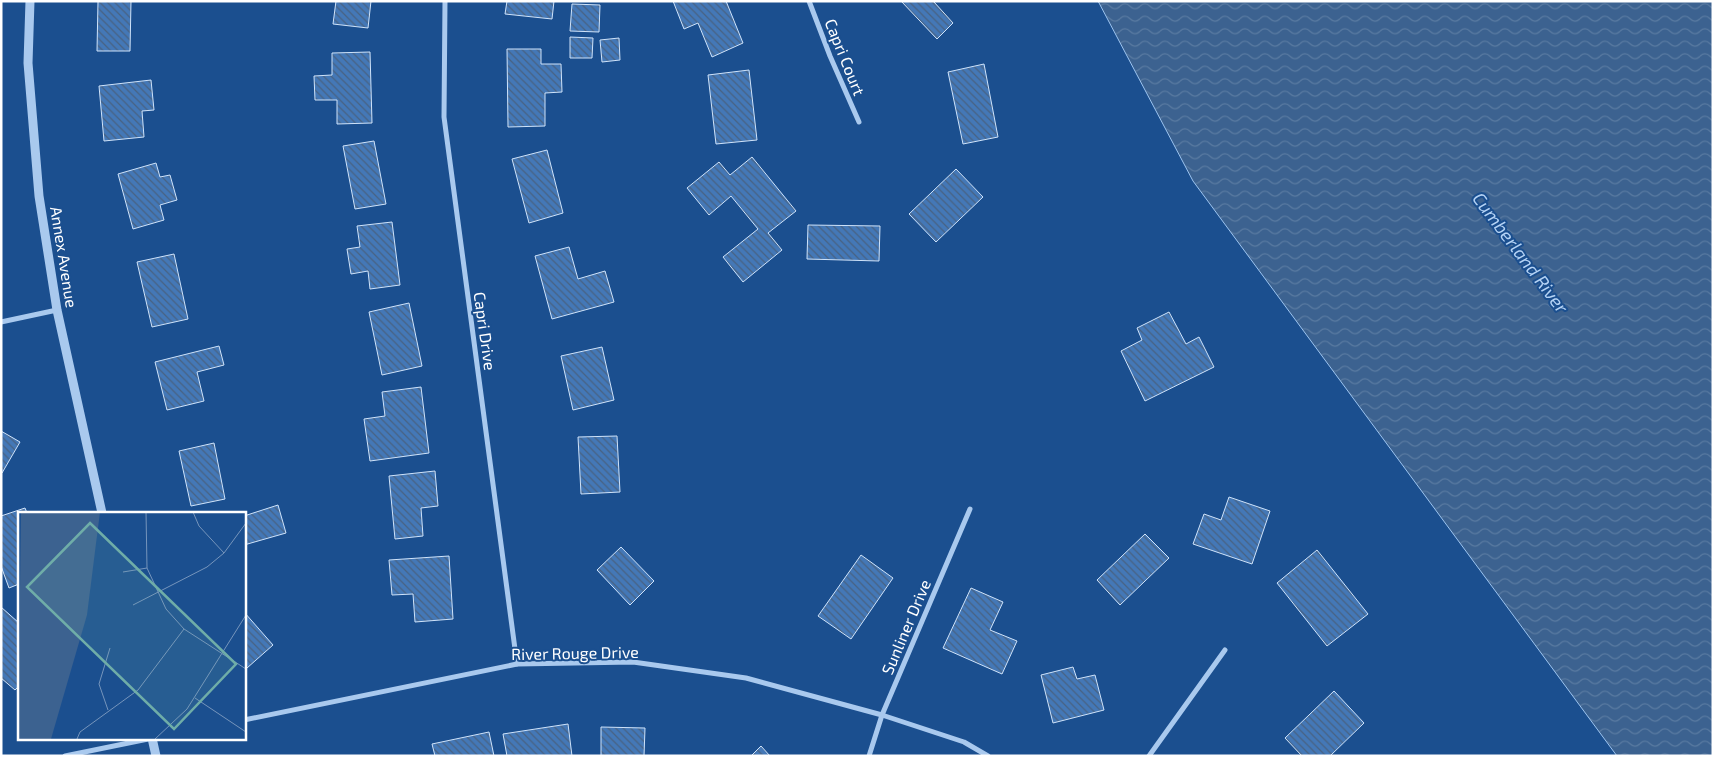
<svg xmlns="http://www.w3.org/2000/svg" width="1714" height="757" viewBox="0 0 1714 757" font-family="'Exo 2',sans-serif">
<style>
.water{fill:url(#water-waves);stroke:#9cc4f0}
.building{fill:url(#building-back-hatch);stroke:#cfe3fa}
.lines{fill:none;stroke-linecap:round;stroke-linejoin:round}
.minor{stroke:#a9c9ee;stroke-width:5}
.tertiary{stroke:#a9c9ee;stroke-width:9}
.labels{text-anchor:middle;stroke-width:4;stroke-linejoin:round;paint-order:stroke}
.street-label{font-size:16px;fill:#fff;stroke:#1b4f8f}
.water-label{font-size:18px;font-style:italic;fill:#b5d3f5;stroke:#1b4f8f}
.inset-road{fill:none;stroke:#7695bc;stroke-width:1}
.view{fill:#6fada8;fill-opacity:0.15;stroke:#6fada8;stroke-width:2.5}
.inset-edge{fill:none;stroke:#fff;stroke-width:2.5}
</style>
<defs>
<pattern id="water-waves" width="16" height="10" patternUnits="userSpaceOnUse" patternTransform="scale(1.25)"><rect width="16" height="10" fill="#3c6290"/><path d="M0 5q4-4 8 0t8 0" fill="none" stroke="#597aa1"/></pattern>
<pattern id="building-back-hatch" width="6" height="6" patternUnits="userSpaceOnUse" patternTransform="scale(1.25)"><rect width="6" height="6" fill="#4478b7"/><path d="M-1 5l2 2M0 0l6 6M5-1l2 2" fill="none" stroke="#486282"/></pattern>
</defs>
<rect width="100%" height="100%" fill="#1b4f8f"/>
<!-- water -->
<path class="water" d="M 1098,1 L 1713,1 L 1713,756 L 1617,756 L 1193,181 Z"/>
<!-- building -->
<g class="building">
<path d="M 98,1 L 131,1 L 130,51 L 97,51 Z"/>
<path d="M 336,1 L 371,1 L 368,28 L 333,24 Z"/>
<path d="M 507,1 L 554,1 L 552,19 L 505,14 Z"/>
<path d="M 673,1 L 726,1 L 743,43 L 712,57 L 698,23 L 684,29 Z"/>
<path d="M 901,1 L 935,1 L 934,2 L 953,23 L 937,39 Z"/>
<path d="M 572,4 L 600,5 L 599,32 L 570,31 Z"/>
<path d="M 570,37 L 593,38 L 592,58 L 570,58 Z"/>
<path d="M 619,38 L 620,60 L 602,62 L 600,40 Z"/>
<path d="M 507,49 L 541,49 L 541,64 L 561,64 L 562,92 L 545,93 L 545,126 L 508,127 Z"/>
<path d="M 370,52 L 372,123 L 337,124 L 337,100 L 315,100 L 314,76 L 332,75 L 332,53 Z"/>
<path d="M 984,64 L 998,137 L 963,144 L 948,72 Z"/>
<path d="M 749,70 L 757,140 L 716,144 L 708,75 Z"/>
<path d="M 151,80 L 154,110 L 142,111 L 144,137 L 104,141 L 99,86 Z"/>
<path d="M 374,141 L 386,204 L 355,209 L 343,146 Z"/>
<path d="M 547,150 L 563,213 L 529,223 L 512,159 Z"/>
<path d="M 752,157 L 796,211 L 768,233 L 782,250 L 743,282 L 723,257 L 758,229 L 731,196 L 709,215 L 687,188 L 719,162 L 730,175 Z"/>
<path d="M 156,163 L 160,177 L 170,175 L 177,200 L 160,205 L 164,220 L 133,229 L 118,174 Z"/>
<path d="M 956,169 L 983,197 L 936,242 L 909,214 Z"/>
<path d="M 392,222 L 400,285 L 370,289 L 368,271 L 351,274 L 347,249 L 360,247 L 357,226 Z"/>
<path d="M 808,225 L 880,226 L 879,261 L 807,259 Z"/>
<path d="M 569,247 L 578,279 L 605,271 L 614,302 L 552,319 L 535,256 Z"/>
<path d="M 174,254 L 188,319 L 152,327 L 137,262 Z"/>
<path d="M 409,303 L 422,366 L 382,375 L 369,312 Z"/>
<path d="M 1169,312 L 1186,344 L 1199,337 L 1214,367 L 1145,401 L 1121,351 L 1142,340 L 1137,328 Z"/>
<path d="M 219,346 L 224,365 L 197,372 L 204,401 L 167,410 L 155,362 Z"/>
<path d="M 602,347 L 614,400 L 573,410 L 561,356 Z"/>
<path d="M 421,387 L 429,453 L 370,461 L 364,419 L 385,416 L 382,392 Z"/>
<path d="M 1,431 L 20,442 L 2,473 L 1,473 Z"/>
<path d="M 617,436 L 620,492 L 581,494 L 578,437 Z"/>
<path d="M 214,443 L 225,499 L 191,506 L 179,451 Z"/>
<path d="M 435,471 L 438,506 L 421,508 L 423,536 L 395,539 L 389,476 Z"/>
<path d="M 1229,497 L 1270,511 L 1252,564 L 1193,544 L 1204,514 L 1221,520 Z"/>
<path d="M 278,505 L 286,533 L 244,545 L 244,516 Z"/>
<path d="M 25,508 L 27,513 L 19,513 L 19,584 L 9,588 L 1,566 L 1,516 Z"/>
<path d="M 1145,534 L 1169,558 L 1120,605 L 1097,580 Z"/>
<path d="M 621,547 L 654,581 L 630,605 L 597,570 Z"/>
<path d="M 1317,550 L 1368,614 L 1327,646 L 1277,583 Z"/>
<path d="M 861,555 L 893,578 L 851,639 L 818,616 Z"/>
<path d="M 449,556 L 453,619 L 415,622 L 413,594 L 392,595 L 389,560 Z"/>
<path d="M 971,588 L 1003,602 L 990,630 L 1017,641 L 1002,674 L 943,648 Z"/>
<path d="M 1,607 L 19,623 L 19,686 L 15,690 L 1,678 Z"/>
<path d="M 244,612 L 273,645 L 247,668 L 244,664 Z"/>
<path d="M 1073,667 L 1077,679 L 1095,675 L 1104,710 L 1053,723 L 1041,675 Z"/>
<path d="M 1334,691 L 1364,723 L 1330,756 L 1302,756 L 1285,738 Z"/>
<path d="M 568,724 L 572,756 L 507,756 L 503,734 Z"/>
<path d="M 601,727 L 645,728 L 644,756 L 601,756 Z"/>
<path d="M 489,732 L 494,756 L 435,756 L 432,744 Z"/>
<path d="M 761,746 L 770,756 L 751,756 Z"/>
</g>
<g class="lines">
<!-- minor -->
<g class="minor">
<path d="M 445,1 L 444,117 L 517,664"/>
<path d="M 809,1 L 830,56 L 859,122"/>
<path d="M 1,322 L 57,310"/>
<path d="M 244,720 L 517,664 L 633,662 L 746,678 L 882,715 L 964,742 L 988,756"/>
<path d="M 65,756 L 153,738"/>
<path d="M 869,756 L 882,715 L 970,509"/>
<path d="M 1149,756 L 1225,650"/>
</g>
<!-- tertiary -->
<g class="tertiary">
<path d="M 30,1 L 28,63 L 39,196 L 57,310 L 102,513"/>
<path d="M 152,738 L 156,756"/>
</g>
</g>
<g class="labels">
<!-- street labels -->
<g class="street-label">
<text transform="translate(845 57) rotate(68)" y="6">Capri Court</text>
<text transform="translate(64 257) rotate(81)" y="6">Annex Avenue</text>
<text transform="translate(485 331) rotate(82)" y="6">Capri Drive</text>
<text transform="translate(906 627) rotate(-67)" y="6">Sunliner Drive</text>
<text transform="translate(575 653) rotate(-1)" y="6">River Rouge Drive</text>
</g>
<!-- water labels -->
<g class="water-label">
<text transform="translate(1520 253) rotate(53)" y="6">Cumberland River</text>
</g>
</g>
<!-- overview -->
<g transform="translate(18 512)">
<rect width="228" height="228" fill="#1b4f8f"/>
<path d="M 3,0 L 82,0 L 69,103 L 33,227 L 0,227 Z" fill="#3c6290"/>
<path class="inset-road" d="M 128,0 L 129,56 L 148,97 L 166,117 L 228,157M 175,0 L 181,14 L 206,41M 105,60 L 129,56M 115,93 L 189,55 L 206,41 L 228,11M 177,186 L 228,220M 90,198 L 81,172 L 92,136M 59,227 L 62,220 L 120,178 L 166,117M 137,227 L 169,197 L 228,103"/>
<path class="view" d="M 72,11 L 218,152 L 156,217 L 9,75 Z"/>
<rect width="228" height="228" class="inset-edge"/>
</g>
<!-- border -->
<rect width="1714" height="757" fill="none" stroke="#ffffff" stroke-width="5"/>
</svg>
